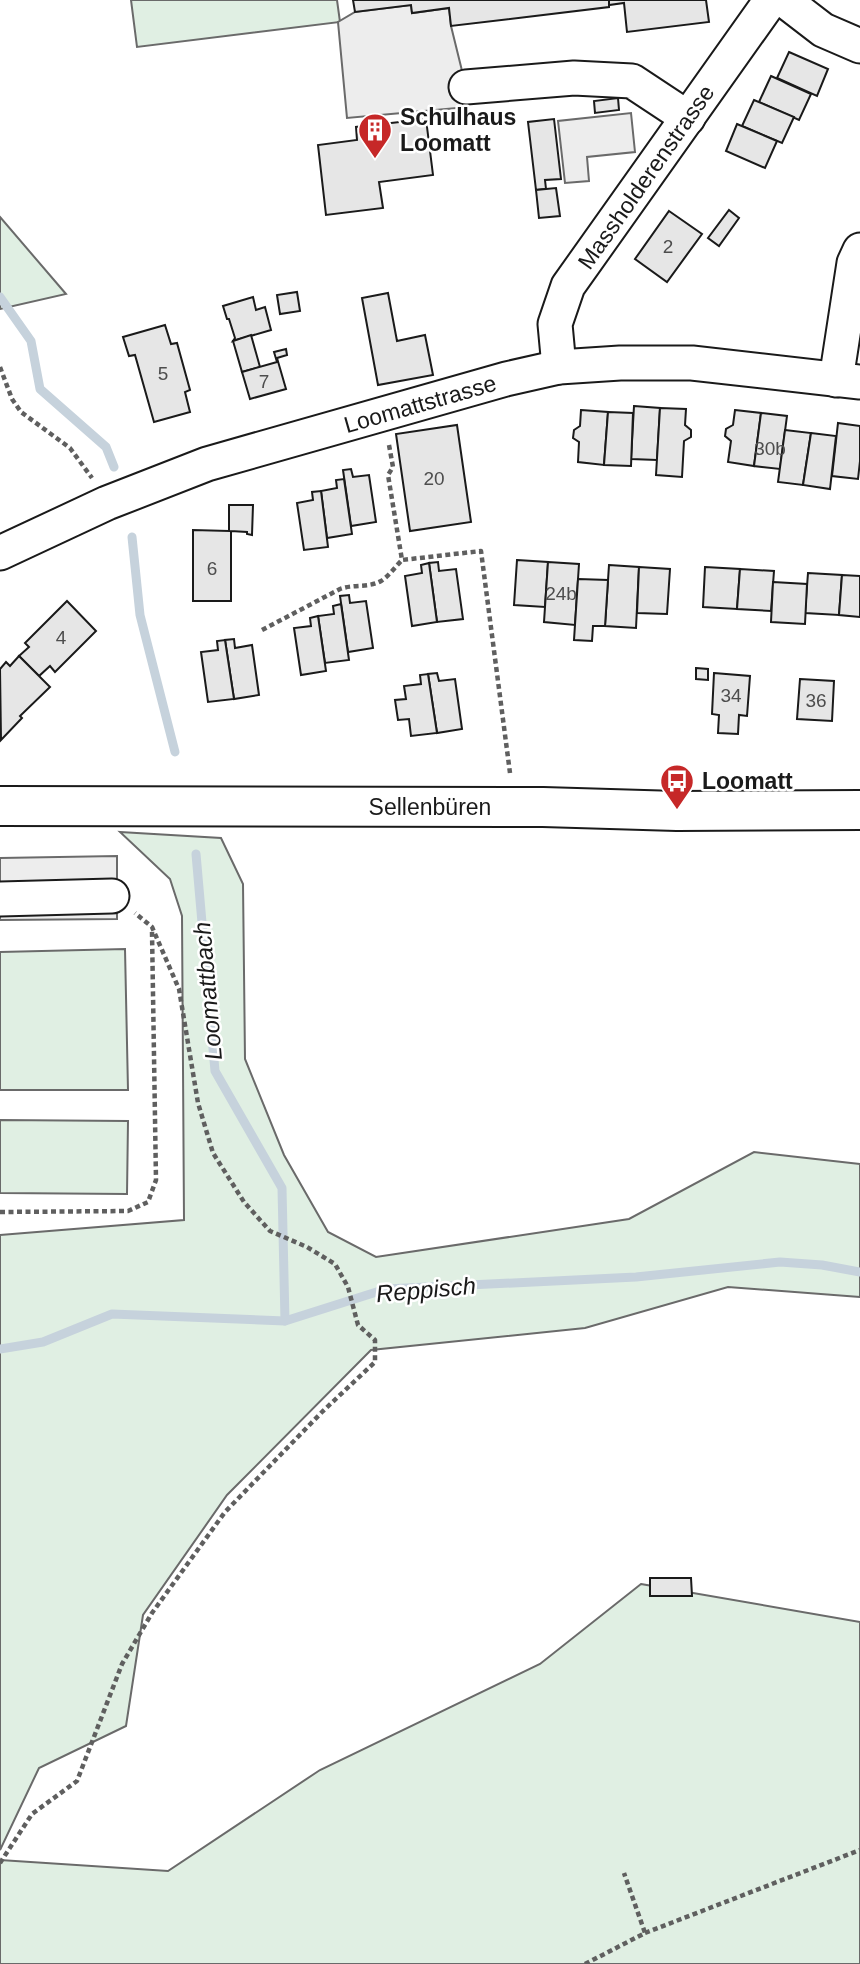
<svg xmlns="http://www.w3.org/2000/svg" width="860" height="1964" viewBox="0 0 860 1964" font-family="Arial,sans-serif">
<style>
.green{fill:#e0efe3;stroke:#6a6a6a;stroke-width:2}
.parking{fill:#ededed;stroke:#6a6a6a;stroke-width:2}
.lines{fill:none;stroke-linecap:round;stroke-linejoin:round}
.stream{stroke:#c6d2dc;stroke-width:9}
.building{fill:#e6e6e6;stroke:#1a1a1a;stroke-width:2}
.minor-casing{stroke:#1a1a1a;stroke-width:37}
.major-casing{stroke:#1a1a1a;stroke-width:42}
.path{stroke:#5f5f5f;stroke-width:4.5;stroke-dasharray:5 3.5;stroke-linecap:butt}
.minor{stroke:#fff;stroke-width:33}
.major{stroke:#fff;stroke-width:38}
.labels{text-anchor:middle;stroke-width:5;stroke-linejoin:round;paint-order:stroke}
.number-label{font-size:19px;fill:#4d4d4d}
.poi-label{font-size:23px;font-weight:bold;fill:#1a1a1a;stroke:#fff;text-anchor:start}
.street-label{font-size:23px;fill:#1a1a1a;stroke:#fff}
.water-label{font-size:24px;font-style:italic;fill:#1a1a1a;stroke:#fff}
</style>
<rect width="100%" height="100%" fill="#fff"/>
<!-- green -->
<g class="green">
<path d="M 131,0 L 337,0 L 340,22 L 137,47 Z"/>
<path d="M 0,217 L 66,294 L 0,309 Z"/>
<path d="M 120,832 L 221,838 L 243,884 L 245,1059 L 284,1155 L 328,1232 L 376,1257 L 629,1219 L 754,1152 L 860,1164 L 860,1297 L 728,1287 L 585,1328 L 371,1350 L 227,1495 L 143,1615 L 126,1726 L 39,1768 L 0,1850 L 0,1235 L 184,1220 L 182,916 L 170,879 Z"/>
<path d="M 125,949 L 128,1090 L 0,1090 L 0,952 Z"/>
<path d="M 0,1120 L 128,1121 L 127,1194 L 0,1193 Z"/>
<path d="M 641,1584 L 860,1622 L 860,1964 L 0,1964 L 0,1860 L 168,1871 L 320,1770 L 540,1664 Z"/>
</g>
<!-- parking -->
<g class="parking">
<path d="M 411,5 L 412,13 L 449,8 L 451,26 L 466,87 L 468,107 L 347,118 L 338,22 L 355,12 Z"/>
<path d="M 631,113 L 635,152 L 587,157 L 589,181 L 565,183 L 558,121 Z"/>
<path d="M 117,856 L 117,919 L 0,920 L 0,858 Z"/>
</g>
<g class="lines">
<!-- stream -->
<g class="stream">
<path d="M 0,297 L 31,341 L 40,389 L 106,447 L 114,467"/>
<path d="M 132,537 L 140,615 L 175,752"/>
<path d="M 196,854 L 215,1071 L 282,1188 L 285,1321"/>
<path d="M 0,1349 L 43,1342 L 112,1314 L 285,1321 L 386,1289 L 636,1277 L 780,1262 L 822,1265 L 860,1272"/>
</g>
</g>
<!-- building -->
<g class="building">
<path d="M 353,0 L 609,0 L 609,7 L 451,26 L 449,8 L 412,13 L 411,5 L 355,12 Z"/>
<path d="M 609,0 L 706,0 L 709,22 L 627,32 L 624,3 L 609,5 Z"/>
<path d="M 789,52 L 828,69 L 817,96 L 777,78 Z"/>
<path d="M 771,76 L 811,94 L 799,120 L 759,102 Z"/>
<path d="M 618,98 L 619,110 L 595,113 L 594,101 Z"/>
<path d="M 754,100 L 794,117 L 782,143 L 742,126 Z"/>
<path d="M 426,119 L 433,175 L 379,182 L 383,208 L 326,215 L 318,145 L 357,140 L 356,127 Z"/>
<path d="M 554,119 L 561,179 L 545,180 L 546,189 L 536,190 L 528,122 Z"/>
<path d="M 737,124 L 777,141 L 765,168 L 726,151 Z"/>
<path d="M 556,188 L 560,216 L 539,218 L 536,190 Z"/>
<path d="M 729,210 L 739,218 L 719,246 L 708,238 Z"/>
<path d="M 669,211 L 702,234 L 667,282 L 635,259 Z"/>
<path d="M 297,292 L 300,311 L 280,314 L 277,295 Z"/>
<path d="M 388,293 L 397,341 L 425,335 L 433,375 L 378,385 L 362,298 Z"/>
<path d="M 253,297 L 256,310 L 265,307 L 271,330 L 233,341 L 235,338 L 229,319 L 227,319 L 223,306 Z"/>
<path d="M 165,325 L 171,344 L 177,343 L 190,390 L 185,392 L 190,412 L 154,422 L 135,355 L 129,356 L 123,337 Z"/>
<path d="M 251,335 L 260,367 L 242,372 L 233,341 Z"/>
<path d="M 286,349 L 287,355 L 277,358 L 286,389 L 250,399 L 242,372 L 277,362 L 274,352 Z"/>
<path d="M 634,406 L 660,408 L 657,460 L 631,459 Z"/>
<path d="M 660,408 L 686,409 L 685,425 L 691,430 L 691,437 L 684,441 L 682,477 L 656,475 Z"/>
<path d="M 581,410 L 608,412 L 604,465 L 578,462 L 579,442 L 573,438 L 574,430 L 580,426 Z"/>
<path d="M 735,410 L 761,413 L 754,466 L 728,462 L 731,441 L 725,436 L 726,429 L 733,425 Z"/>
<path d="M 608,412 L 633,413 L 631,466 L 604,465 Z"/>
<path d="M 761,413 L 787,416 L 780,469 L 754,466 Z"/>
<path d="M 838,423 L 860,426 L 860,461 L 858,479 L 832,476 Z"/>
<path d="M 457,425 L 471,522 L 410,531 L 396,434 Z"/>
<path d="M 785,430 L 811,433 L 803,485 L 778,482 Z"/>
<path d="M 811,433 L 836,436 L 830,489 L 803,485 Z"/>
<path d="M 351,469 L 353,477 L 369,475 L 376,522 L 351,526 L 343,470 Z"/>
<path d="M 344,479 L 352,534 L 327,538 L 321,491 L 337,488 L 336,480 Z"/>
<path d="M 321,491 L 328,547 L 304,550 L 297,503 L 313,500 L 312,492 Z"/>
<path d="M 229,505 L 253,505 L 252,535 L 247,534 L 247,532 L 231,531 L 231,601 L 193,601 L 193,530 L 229,531 Z"/>
<path d="M 517,560 L 548,562 L 545,607 L 514,605 Z"/>
<path d="M 438,562 L 439,571 L 456,569 L 463,619 L 437,622 L 429,563 Z"/>
<path d="M 548,562 L 579,564 L 575,625 L 544,622 Z"/>
<path d="M 429,563 L 437,622 L 412,626 L 405,576 L 422,573 L 421,565 Z"/>
<path d="M 609,565 L 639,567 L 636,628 L 605,626 Z"/>
<path d="M 639,567 L 670,569 L 667,614 L 637,613 Z"/>
<path d="M 705,567 L 740,569 L 737,609 L 703,607 Z"/>
<path d="M 740,569 L 774,571 L 771,611 L 737,609 Z"/>
<path d="M 808,573 L 842,575 L 839,615 L 805,613 Z"/>
<path d="M 842,575 L 860,576 L 860,617 L 839,615 Z"/>
<path d="M 578,579 L 608,580 L 605,626 L 593,626 L 592,641 L 574,640 Z"/>
<path d="M 773,582 L 807,584 L 805,624 L 771,622 Z"/>
<path d="M 349,595 L 350,603 L 366,601 L 373,648 L 348,652 L 340,596 Z"/>
<path d="M 67,601 L 96,631 L 55,672 L 50,666 L 39,676 L 19,656 L 29,647 L 25,643 Z"/>
<path d="M 341,604 L 349,660 L 325,663 L 318,616 L 334,614 L 333,606 Z"/>
<path d="M 318,616 L 326,671 L 301,675 L 294,628 L 311,626 L 310,618 Z"/>
<path d="M 234,639 L 235,648 L 252,645 L 259,695 L 234,699 L 225,640 Z"/>
<path d="M 225,640 L 234,699 L 208,702 L 201,652 L 218,650 L 217,641 Z"/>
<path d="M 19,656 L 50,687 L 20,716 L 22,718 L 1,740 L 0,669 L 6,662 L 10,666 Z"/>
<path d="M 696,668 L 708,669 L 708,680 L 696,679 Z"/>
<path d="M 437,673 L 439,681 L 455,679 L 462,729 L 437,733 L 428,674 Z"/>
<path d="M 714,673 L 750,676 L 747,716 L 739,715 L 738,734 L 718,733 L 719,715 L 712,714 Z"/>
<path d="M 428,674 L 437,733 L 411,736 L 409,719 L 398,720 L 395,700 L 406,699 L 404,686 L 421,684 L 420,675 Z"/>
<path d="M 800,679 L 834,681 L 832,721 L 797,719 Z"/>
<path d="M 650,1578 L 691,1578 L 692,1596 L 650,1596 Z"/>
</g>
<g class="lines">
<!-- minor casing -->
<g class="minor-casing">
<g id="minor">
<path d="M 784,0 L 823,30 L 860,46"/>
<path d="M 466,87 L 574,78 L 632,81 L 688,118"/>
<path d="M 559,367 L 555,324 L 568,286 L 771,0"/>
<path d="M 836,380 L 854,263 L 860,250"/>
<path d="M 0,553 L 107,503 L 207,464 L 506,379 L 559,367 L 620,363 L 692,363 L 860,382"/>
<path d="M 0,899 L 112,896"/>
</g>
</g>
<!-- major casing -->
<g class="major-casing">
<path id="major" d="M 0,806 L 543,807 L 677,811 L 860,810"/>
</g>
<!-- path -->
<g class="path">
<path d="M 0,367 L 12,399 L 21,412 L 70,448 L 92,478"/>
<path d="M 389,445 L 393,467 L 388,475 L 402,560 L 481,551 L 510,773"/>
<path d="M 262,630 L 340,589 C 353,584 369,588 381,581 C 389,576 395,567 402,560"/>
<path d="M 0,1212 L 128,1211 L 148,1202 L 156,1180 L 152,931"/>
<path d="M 0,1863 L 32,1814 L 77,1781 L 122,1664 L 152,1613 L 225,1512 L 323,1411 L 375,1362 L 375,1340 L 358,1325 L 348,1287 L 335,1264 L 307,1247 L 270,1231 L 244,1202 L 213,1153 L 198,1103 L 179,989 L 152,927 L 135,913"/>
<path d="M 645,1933 L 860,1850"/>
<path d="M 585,1964 L 645,1933 L 624,1873"/>
</g>
<!-- minor -->
<use href="#minor" class="minor"/>
<!-- major -->
<use href="#major" class="major"/>
</g>
<!-- icons -->
<defs>
<g id="building-pin" transform="scale(1.75)"><path d="M0 17L-7.5 6A9.5 9.5 0 1 1 7.5 6Z" fill="#c62828" stroke="#fff"/><path d="M-4-6H4V6H1V3H-1V6H-4ZM-2.5-4.3h1.7v1.8h-1.7ZM.8-4.3h1.7v1.8H.8ZM-2.5-1h1.7V.8h-1.7ZM.8-1h1.7V.8H.8Z" fill="#fff"/></g>
<g id="bus-pin" transform="scale(1.75)"><path d="M0 17L-7.5 6A9.5 9.5 0 1 1 7.5 6Z" fill="#c62828" stroke="#fff"/><path d="M-5-6H5V4H4V6H2V4H-2V6H-4V4H-5ZM-3.5-4V0h7V-4ZM-3.5 1.2v1.5H-2V1.2ZM2 1.2v1.5H3.5V1.2Z" fill="#fff"/></g>
</defs>
<g fill-rule="evenodd">
<use href="#building-pin" x="375" y="130"/>
<use href="#bus-pin" x="677" y="781"/>
</g>
<g class="labels">
<!-- number labels -->
<g class="number-label">
<text x="668" y="253">2</text>
<text x="163" y="380">5</text>
<text x="264" y="388">7</text>
<text x="770" y="455">30b</text>
<text x="434" y="485">20</text>
<text x="212" y="575">6</text>
<text x="561" y="600">24b</text>
<text x="61" y="644">4</text>
<text x="731" y="702">34</text>
<text x="816" y="707">36</text>
</g>
<!-- poi labels -->
<g class="poi-label">
<text x="400" y="125">Schulhaus<tspan x="400" dy="26">Loomatt</tspan></text>
<text x="702" y="789">Loomatt</text>
</g>
<!-- street labels -->
<g class="street-label">
<text transform="translate(646 177) rotate(-55)" y="8">Massholderenstrasse</text>
<text transform="translate(420 404) rotate(-16)" y="8">Loomattstrasse</text>
<text x="430" y="815">Sellenbüren</text>
</g>
<!-- water labels -->
<g class="water-label">
<text transform="translate(208 991) rotate(-95)" y="8">Loomattbach</text>
<text transform="translate(426 1290) rotate(-5)" y="8">Reppisch</text>
</g>
</g>
</svg>
